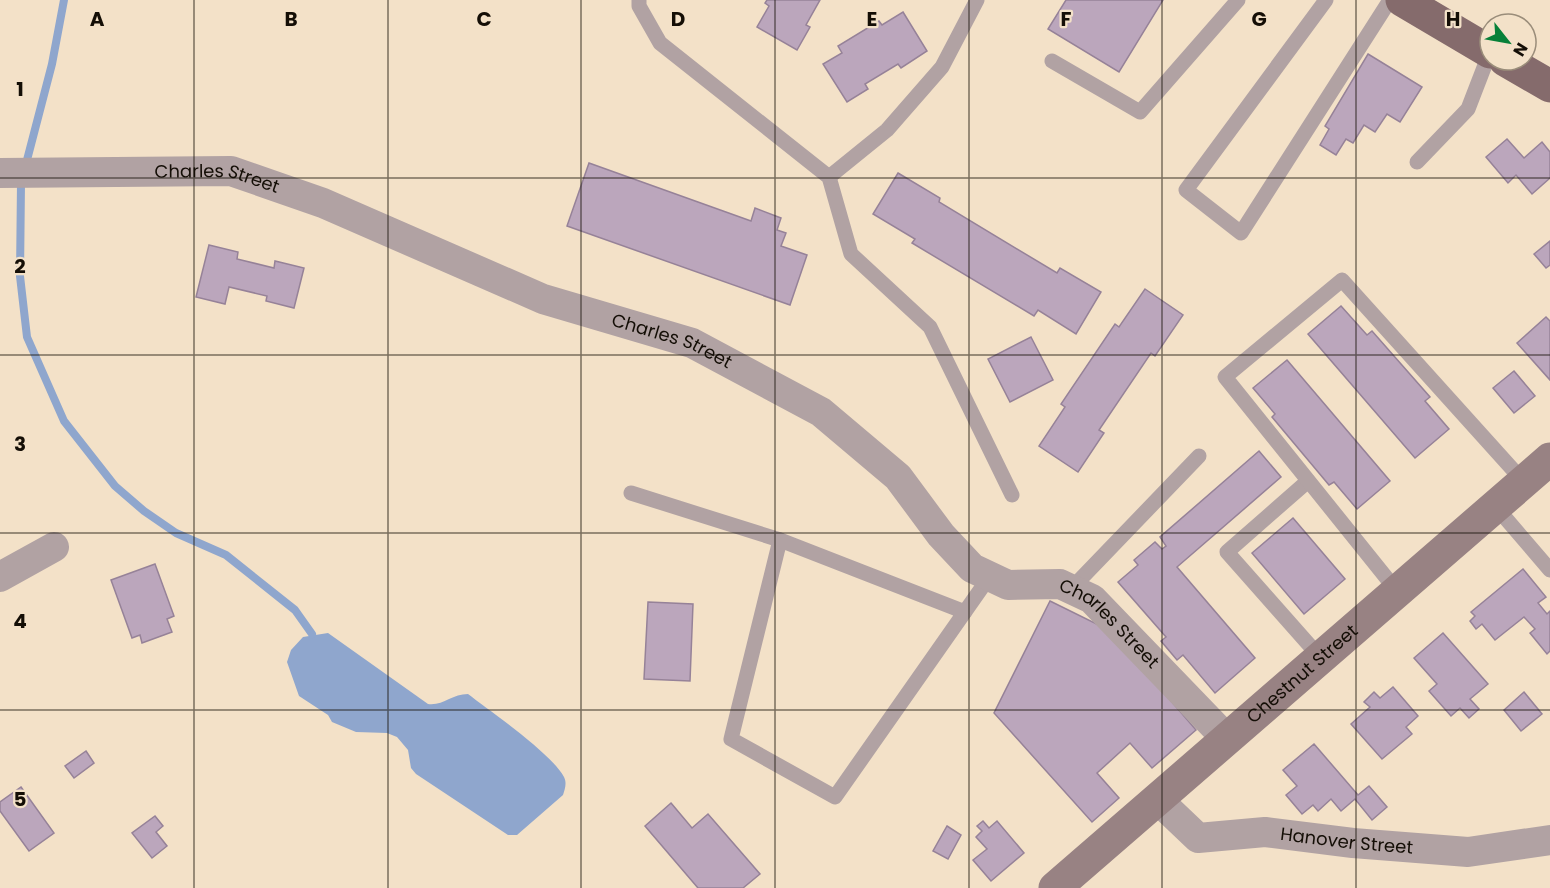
<svg xmlns="http://www.w3.org/2000/svg" width="1550" height="888" viewBox="0 0 1550 888" font-family="Poppins,sans-serif">
<style>
.water{fill:#8fa6cd}
.lines{fill:none;stroke-linecap:round;stroke-linejoin:round}
.stream{stroke:#8fa6cd;stroke-width:8}
.building{fill:#bba6bc;stroke:#968298;stroke-width:1.5}
.lane{stroke:#b1a2a3;stroke-width:15}
.street{stroke:#b1a2a3;stroke-width:30}
.secondary{stroke:#988283;stroke-width:33}
.primary{stroke:#856b6c;stroke-width:33}
.grid{fill:none;stroke:#140e06;stroke-width:1.5;stroke-opacity:0.55}
.labels{text-anchor:middle;stroke-width:4.5;stroke-linejoin:round;paint-order:stroke}
.street-label{font-size:18px;fill:#140e06;stroke:#f3e1c8}
.grid-label{font-size:20px;text-anchor:middle;font-weight:bold;fill:#140e06;stroke:#f3e1c8;stroke-width:4.5;stroke-linejoin:round;paint-order:stroke}
</style>
<rect width="100%" height="100%" fill="#f3e1c8"/>
<!-- water -->
<path class="water" d="M 328,633 L 428,704 C 443,706 452,694 468,694 C 490,711 552,754 564,777 C 567,783 565,789 563,795 L 517,835 L 508,835 L 416,774 L 411,768 L 408,750 L 397,737 L 387,733 L 356,732 L 332,722 L 328,715 L 299,696 L 287,662 L 291,650 L 303,637 Z"/>
<g class="lines">
<!-- stream -->
<g class="stream">
<path d="M 27,160 L 52,64 L 64,0"/>
<path d="M 21,183 L 20,276 L 27,337 L 64,421 L 115,486 L 144,511 L 176,533 L 226,555 L 295,610 L 312,634"/>
</g>
</g>
<!-- building -->
<g class="building">
<path d="M 767,0 L 820,0 L 806,25 L 810,27 L 797,50 L 757,27 L 769,6 L 765,3 Z"/>
<path d="M 1066,0 L 1163,0 L 1119,72 L 1048,29 Z"/>
<path d="M 903,12 L 927,51 L 901,68 L 898,64 L 865,84 L 868,89 L 847,102 L 823,64 L 842,53 L 838,46 L 879,21 L 882,25 Z"/>
<path d="M 1368,54 L 1422,87 L 1400,122 L 1387,114 L 1375,132 L 1364,125 L 1353,143 L 1346,139 L 1336,155 L 1320,145 L 1329,129 L 1325,126 Z"/>
<path d="M 1507,139 L 1524,158 L 1542,142 L 1550,152 L 1550,178 L 1532,194 L 1516,175 L 1508,183 L 1486,157 Z"/>
<path d="M 589,163 L 751,221 L 755,208 L 781,218 L 777,230 L 786,233 L 781,246 L 807,255 L 790,305 L 567,226 Z"/>
<path d="M 898,173 L 940,198 L 939,202 L 1057,273 L 1060,268 L 1101,292 L 1076,334 L 1038,310 L 1034,316 L 912,243 L 915,239 L 873,214 Z"/>
<path d="M 1550,241 L 1550,265 L 1546,268 L 1534,254 Z"/>
<path d="M 209,245 L 238,252 L 237,259 L 274,268 L 275,261 L 304,268 L 294,308 L 266,301 L 267,296 L 229,287 L 225,304 L 196,297 Z"/>
<path d="M 1145,289 L 1183,315 L 1155,356 L 1151,353 L 1099,430 L 1104,433 L 1078,472 L 1039,446 L 1065,407 L 1061,404 L 1115,324 L 1119,327 Z"/>
<path d="M 1341,306 L 1367,335 L 1372,331 L 1430,397 L 1425,401 L 1449,429 L 1415,458 L 1308,334 Z"/>
<path d="M 1546,317 L 1550,321 L 1550,380 L 1517,343 Z"/>
<path d="M 1031,337 L 1053,380 L 1010,402 L 988,359 Z"/>
<path d="M 1287,360 L 1390,481 L 1357,509 L 1334,482 L 1329,485 L 1272,417 L 1275,414 L 1253,388 Z"/>
<path d="M 1514,371 L 1535,396 L 1514,413 L 1493,388 Z"/>
<path d="M 1259,451 L 1281,477 L 1177,567 L 1255,658 L 1215,693 L 1183,655 L 1177,660 L 1161,641 L 1166,637 L 1118,582 L 1138,565 L 1134,560 L 1155,542 L 1162,549 L 1166,546 L 1160,537 Z"/>
<path d="M 1293,518 L 1345,579 L 1304,614 L 1252,553 Z"/>
<path d="M 155,564 L 174,616 L 167,619 L 172,632 L 142,643 L 140,635 L 132,638 L 111,580 Z"/>
<path d="M 1523,569 L 1546,597 L 1538,603 L 1547,614 L 1550,611 L 1550,651 L 1547,654 L 1530,633 L 1535,629 L 1524,617 L 1495,640 L 1482,624 L 1476,629 L 1470,621 L 1475,616 L 1471,612 Z"/>
<path d="M 1050,601 L 1111,631 L 1196,730 L 1152,768 L 1130,743 L 1097,773 L 1119,798 L 1092,822 L 994,713 Z"/>
<path d="M 648,602 L 693,604 L 690,681 L 644,679 Z"/>
<path d="M 1443,633 L 1488,684 L 1470,699 L 1479,709 L 1469,718 L 1460,708 L 1451,716 L 1429,691 L 1437,684 L 1414,658 Z"/>
<path d="M 1393,687 L 1418,716 L 1406,727 L 1412,734 L 1382,759 L 1351,724 L 1370,707 L 1364,702 L 1374,692 L 1380,698 Z"/>
<path d="M 1524,692 L 1542,714 L 1521,731 L 1504,710 Z"/>
<path d="M 1314,744 L 1358,795 L 1369,786 L 1387,807 L 1372,820 L 1355,799 L 1341,811 L 1331,799 L 1318,811 L 1313,805 L 1302,814 L 1286,795 L 1297,786 L 1283,770 Z"/>
<path d="M 86,751 L 94,763 L 74,778 L 65,766 Z"/>
<path d="M 21,787 L 54,833 L 29,851 L 0,811 L 0,802 Z"/>
<path d="M 671,803 L 692,828 L 708,814 L 760,874 L 743,888 L 698,888 L 645,826 Z"/>
<path d="M 155,816 L 163,826 L 156,832 L 167,846 L 152,858 L 132,833 Z"/>
<path d="M 983,821 L 989,828 L 997,821 L 1024,853 L 991,881 L 973,860 L 987,849 L 976,837 L 982,831 L 977,826 Z"/>
<path d="M 947,826 L 961,835 L 948,859 L 933,851 Z"/>
</g>
<g class="lines">
<!-- lane -->
<g class="lane">
<path d="M 639,0 L 639,6 L 660,43 L 829,177 L 851,254 L 930,327 L 1012,495"/>
<path d="M 1326,0 L 1186,190 L 1241,233 L 1390,0"/>
<path d="M 1052,61 L 1140,112 L 1238,0"/>
<path d="M 1417,162 L 1468,109 L 1490,52"/>
<path d="M 829,177 L 887,130 L 942,67 L 977,0"/>
<path d="M 1308,481 L 1227,552 L 1319,656"/>
<path d="M 631,493 L 780,540"/>
<path d="M 1496,507 L 1550,570"/>
<path d="M 1071,589 L 1199,456"/>
<path d="M 1397,591 L 1225,377 L 1342,280 L 1524,482"/>
<path d="M 965,612 L 780,540 L 731,739 L 835,797 L 990,576"/>
</g>
<!-- street -->
<g class="street">
<path id="s1" d="M 0,173 L 231,171 L 323,203 L 543,299 L 692,343 L 821,412 L 898,477 L 941,535 L 972,568 L 1008,585 L 1060,584 L 1092,599 L 1226,738"/>
<path d="M 0,577 L 54,547"/>
<path id="s2" d="M 1157,799 L 1198,838 L 1265,832 L 1353,843 L 1468,852 L 1550,840"/>
</g>
<!-- secondary -->
<path class="secondary" id="s3" d="M 1055,888 L 1550,459"/>
<!-- primary -->
<g class="primary">
<path d="M 1402,0 L 1490,52"/>
<path d="M 1505,60 L 1550,86"/>
</g>
</g>
<!-- grid -->
<path class="grid" d="M 194,0 L 194,888M 388,0 L 388,888M 581,0 L 581,888M 775,0 L 775,888M 969,0 L 969,888M 1162,0 L 1162,888M 1356,0 L 1356,888M 0,178 L 1550,178M 0,355 L 1550,355M 0,533 L 1550,533M 0,710 L 1550,710"/>
<g class="labels">
<!-- street labels -->
<g class="street-label">
<text dy="6" stroke="none"><textPath href="#s1" startOffset="218">Charles Street</textPath></text>
<text dy="6" stroke="none"><textPath href="#s1" startOffset="704">Charles Street</textPath></text>
<text dy="6" stroke="none"><textPath href="#s1" startOffset="1244">Charles Street</textPath></text>
<text dy="6" stroke="none"><textPath href="#s3" startOffset="327">Chestnut Street</textPath></text>
<text dy="6" stroke="none"><textPath href="#s2" startOffset="206">Hanover Street</textPath></text>
</g>
</g>
<g class="grid-label">
<text x="97" y="26">A</text>
<text x="291" y="26">B</text>
<text x="484" y="26">C</text>
<text x="678" y="26">D</text>
<text x="872" y="26">E</text>
<text x="1066" y="26">F</text>
<text x="1259" y="26">G</text>
<text x="1453" y="26">H</text>
<text x="20" y="96">1</text>
<text x="20" y="273">2</text>
<text x="20" y="451">3</text>
<text x="20" y="628">4</text>
<text x="20" y="806">5</text>
</g>
<!-- north arrow -->
<g transform="translate(1508 42) rotate(121)"><circle r="28" fill="#f3e1c8" stroke="#9a8d7a" stroke-width="1.5"/>
<path d="M0-4.5L10 22L0 15L-10 22Z" fill="#078038"/>
<text y="-9" font-size="16" font-weight="bold" text-anchor="middle" fill="#140e06">N</text>
</g>
</svg>
